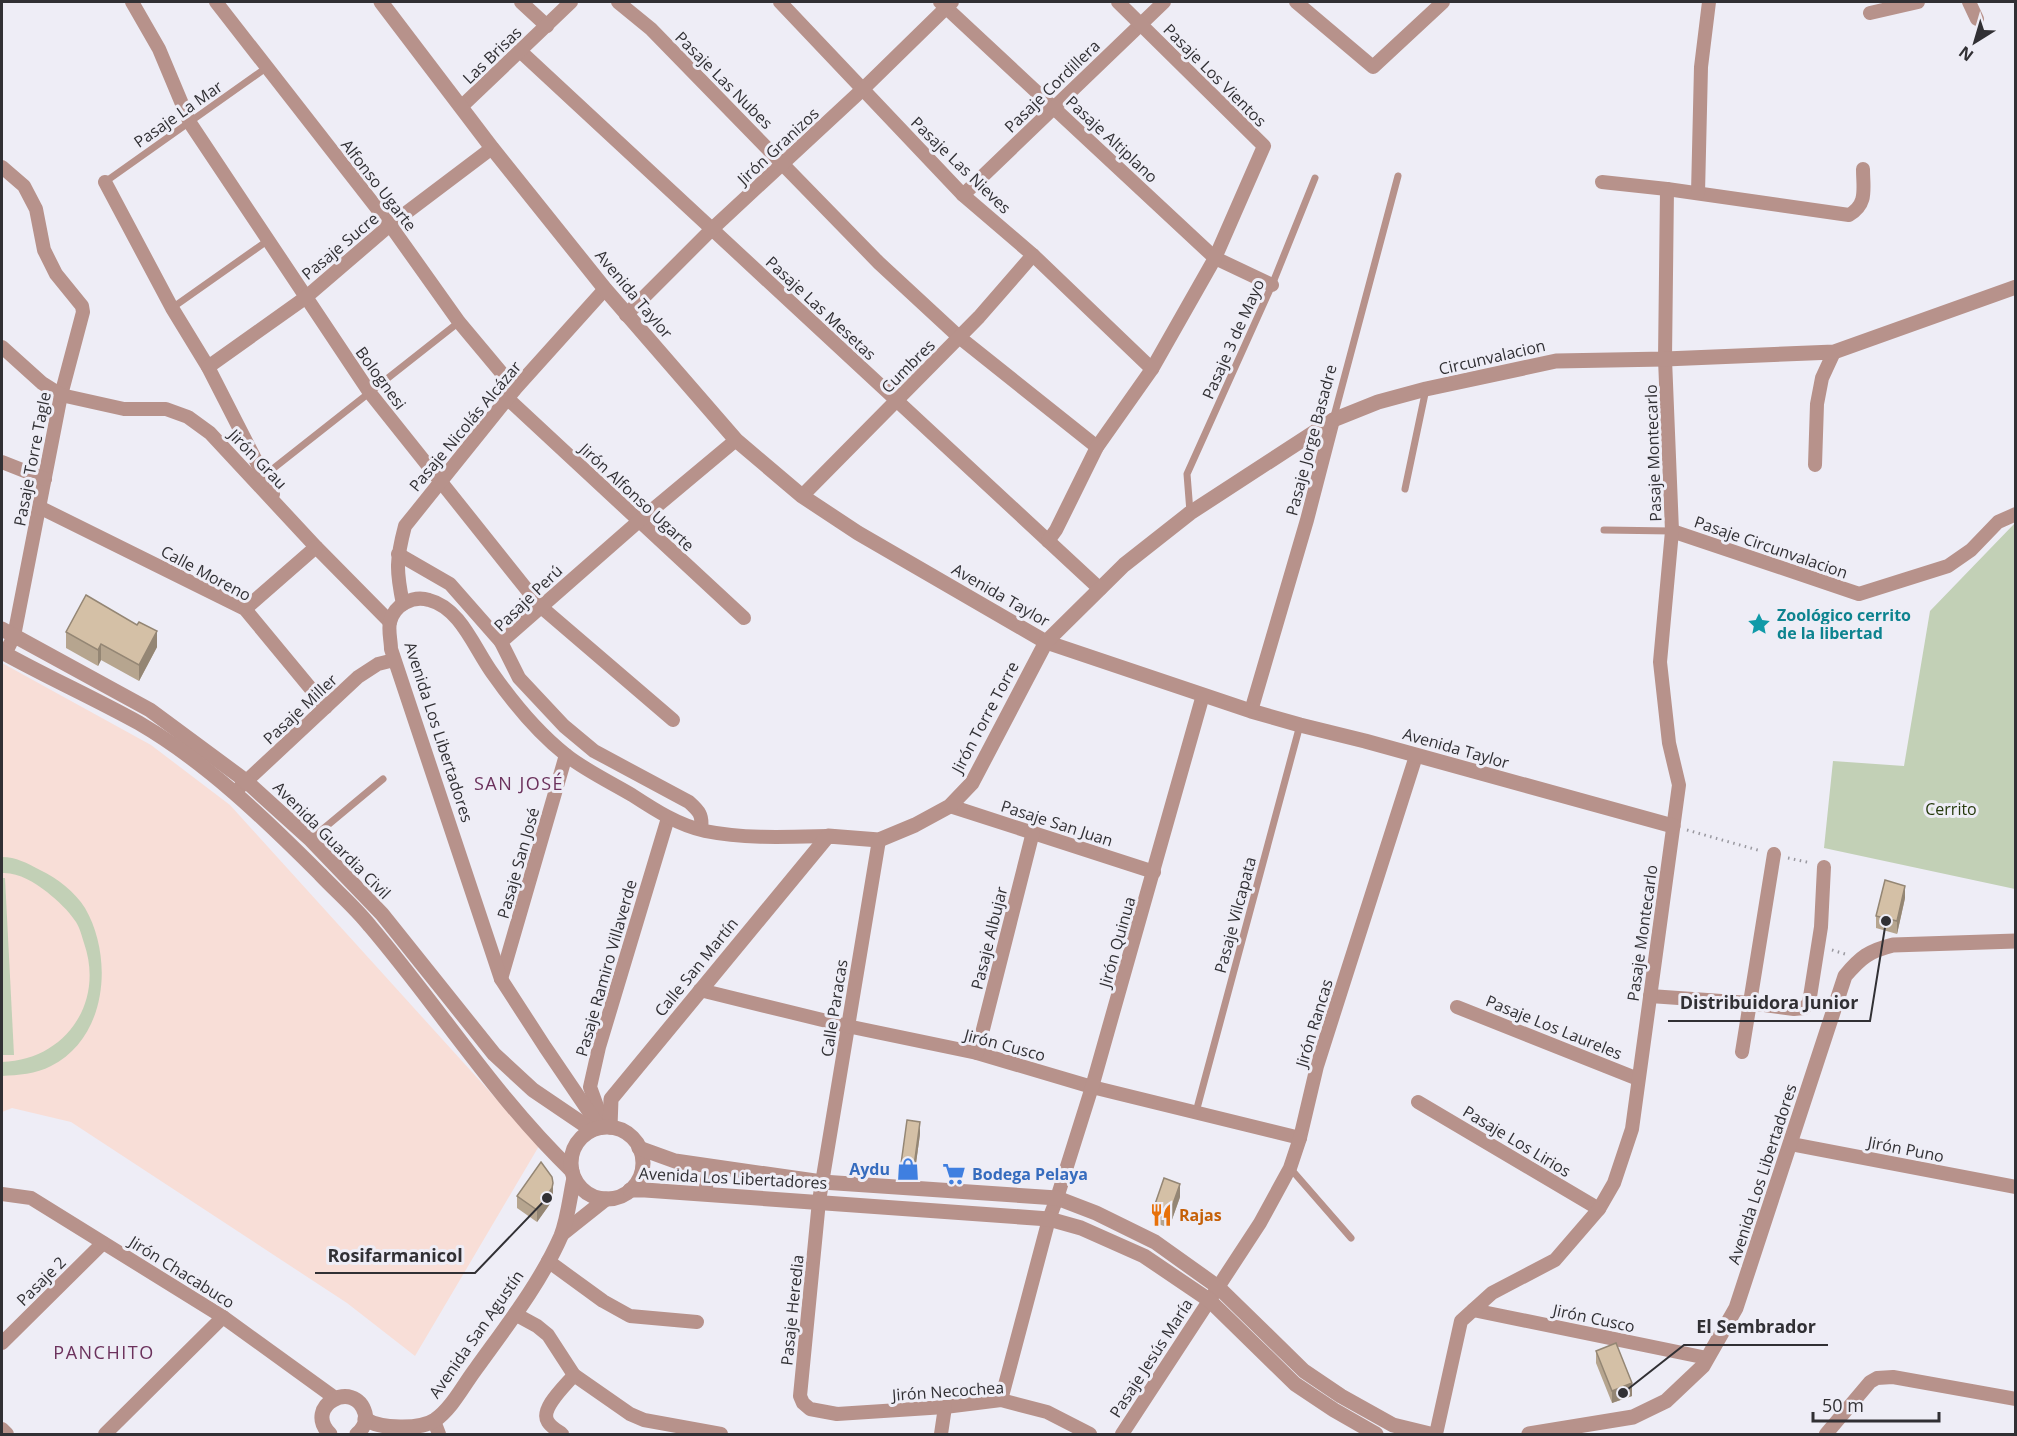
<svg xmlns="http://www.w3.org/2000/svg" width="2017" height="1436" viewBox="0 0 2017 1436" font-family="'Open Sans',sans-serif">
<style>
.education{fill:#f8ded7}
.green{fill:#c2d0b6}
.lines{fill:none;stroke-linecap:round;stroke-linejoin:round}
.path{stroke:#9a99a0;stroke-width:3;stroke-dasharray:1.5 4.5;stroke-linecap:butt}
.service{stroke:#b7928b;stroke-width:7}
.minor{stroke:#b7928b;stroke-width:14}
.tertiary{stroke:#b7928b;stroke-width:15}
.wall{fill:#b6a58f}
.shaded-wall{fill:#948674}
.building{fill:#d4c0a6;stroke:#948674;stroke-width:1.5}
.labels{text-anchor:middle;stroke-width:6;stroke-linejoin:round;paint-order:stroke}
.street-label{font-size:16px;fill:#313034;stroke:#eeedf6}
.culture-label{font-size:16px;font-weight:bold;fill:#0d838f;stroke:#eeedf6;text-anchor:start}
.park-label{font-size:16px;fill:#263a0d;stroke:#eeedf6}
.shop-label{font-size:16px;font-weight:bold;fill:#366cbe;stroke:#eeedf6;text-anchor:end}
.food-label{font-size:16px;font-weight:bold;fill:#c56008;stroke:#eeedf6;text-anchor:start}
.neighbourhood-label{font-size:18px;letter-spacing:1.5px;fill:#6b315c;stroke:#eeedf6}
.leader{fill:none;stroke:#313034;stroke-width:2}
.callout-dot{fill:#313034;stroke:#eeedf6;stroke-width:2}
.callout-label{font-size:18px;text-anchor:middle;font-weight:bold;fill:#313034;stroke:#eeedf6;stroke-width:6;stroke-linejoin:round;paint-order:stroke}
</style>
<rect width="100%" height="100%" fill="#eeedf6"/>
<!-- education -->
<path class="education" d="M 2,663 L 151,745 L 230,805 L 539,1146 L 415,1356 L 347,1303 L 71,1122 L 12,1108 L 2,1112 Z"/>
<!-- green -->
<g class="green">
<path d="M 2015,523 L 2015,889 L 1824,848 L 1833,761 L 1904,766 L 1930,611 Z"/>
<path d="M 2,857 C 16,857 27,863 40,870 C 57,878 75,892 85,908 C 114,958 107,1038 51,1066 C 36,1074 18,1075 2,1076 L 2,1062 C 65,1060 105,1003 84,943 C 82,937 80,928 76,922 C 68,910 58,901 47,892 C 34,882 18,872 2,873 Z"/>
<path d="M 2,878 L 5,878 L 14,1055 L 2,1055 Z"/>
</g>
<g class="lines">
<!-- path -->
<g class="path">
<path d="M 1687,830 L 1761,851"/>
<path d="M 1788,858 L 1811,863"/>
<path d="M 1832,950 L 1845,954"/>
</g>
<!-- service -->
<g class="service">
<path d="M 105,182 L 266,68"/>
<path d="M 172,308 L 267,241"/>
<path d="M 1333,420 L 1398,176"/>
<path d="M 265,475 L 459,322"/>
<path d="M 1405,489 L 1426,389"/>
<path d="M 1190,512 L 1187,474 L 1272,285 L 1315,178"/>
<path d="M 1604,530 L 1672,531"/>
<path d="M 311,839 L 383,779"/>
<path d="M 1196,1112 L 1300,725"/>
<path d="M 1290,1168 L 1351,1238"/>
</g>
<!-- minor -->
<g class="minor">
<path d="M 132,2 L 159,49 L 190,123 L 370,393 L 540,606 L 673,720"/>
<path d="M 216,2 L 390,225 L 459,322 L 515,389"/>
<path d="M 521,2 L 547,26"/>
<path d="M 618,2 L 651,29 L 879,263 L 959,337 L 1097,447"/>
<path d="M 780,2 L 963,195 L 1033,255 L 1152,369"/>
<path d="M 940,2 L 1215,258 L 1272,285"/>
<path d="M 1296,2 L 1373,67 L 1443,2"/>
<path d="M 1969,2 L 1977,19"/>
<path d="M 1870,13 L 1918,2"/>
<path d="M 520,51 L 1100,589"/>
<path d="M 461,107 L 571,2"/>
<path d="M 2,167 L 24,186 L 36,209 L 44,250 L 56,274 L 82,306 L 83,312 L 61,395 L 14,636 L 5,654"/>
<path d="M 105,182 L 172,308 L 208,367 L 273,494"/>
<path d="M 1602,182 L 1667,189 L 1849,215 C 1868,204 1863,189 1863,169"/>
<path d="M 1698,193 L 1701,67 L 1709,2"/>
<path d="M 963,195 L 1164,2"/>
<path d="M 626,315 L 712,229 L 863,89 L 952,2"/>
<path d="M 2,347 L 42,383 L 61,395 L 124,409 L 166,409 L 188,417 L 210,433 L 316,547 L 390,622"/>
<path d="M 208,367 L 305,298 L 390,225 L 492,148"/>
<path d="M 508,399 L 744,618"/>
<path d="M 2,462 L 45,479"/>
<path d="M 1815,465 L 1817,404 L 1822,378 L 1834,352"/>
<path d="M 802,496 L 979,317 L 1033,255"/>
<path d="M 39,507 L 245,609 L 326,707"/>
<path d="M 1672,531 L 1859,594 L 1948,566 L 1971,550 L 1998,522 L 2016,514"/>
<path d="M 1048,541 L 1056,530 L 1097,447 L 1152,369 L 1215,258 L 1264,146 L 1118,2"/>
<path d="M 398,554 L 450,584 L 501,642"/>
<path d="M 403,604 C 396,570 396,560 405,526 L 515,389 L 605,289"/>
<path d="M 245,609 L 316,547"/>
<path d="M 1251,711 L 1307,520 L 1333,420"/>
<path d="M 240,787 L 358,677 L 378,664 L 394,660"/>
<path d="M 950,806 L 1154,872"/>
<path d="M 701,829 C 703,815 699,811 689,802 L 594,751 L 564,726 L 519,678 L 501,642 L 639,521 L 736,440"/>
<path d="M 879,840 L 819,1201 L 800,1396 L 803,1403 L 810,1409 L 837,1414 L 945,1407 L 1001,1400 L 1047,1412 L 1090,1434"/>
<path d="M 501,979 L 566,755"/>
<path d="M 700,990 L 847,1026 L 977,1053 L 1092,1087 L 1300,1138"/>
<path d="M 1650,996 L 1750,1003 L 1794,1009 L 1804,1008 L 1809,1003 L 1821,927 L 1824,867"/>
<path d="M 1457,1007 L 1638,1079"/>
<path d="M 1742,1052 L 1774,854"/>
<path d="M 977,1053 L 1033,832"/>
<path d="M 1418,1102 L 1599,1209"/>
<path d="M 603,1123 L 590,1087 L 599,1047 L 668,818"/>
<path d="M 600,1128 L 545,1047 L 501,979 L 391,649 C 391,641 388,630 390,622 C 394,605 413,595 429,600 C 461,608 475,650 493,674 C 514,704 537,732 566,755 C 585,770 610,782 632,795 C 655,810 678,825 705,831 C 745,839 787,837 828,836"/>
<path d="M 1791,1144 L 2016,1187"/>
<path d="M 2,1194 L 31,1198 L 223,1317 L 335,1398"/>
<path d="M 705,1194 L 709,1166"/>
<path d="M 548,1261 L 603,1301 L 630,1316 L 697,1322"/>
<path d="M 1473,1310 L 1707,1358"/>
<path d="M 515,1314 L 537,1326 L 548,1335 L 574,1375 L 630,1414 L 644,1420 L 721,1434"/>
<path d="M 2,1343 L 103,1243"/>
<path d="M 1001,1400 L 1049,1219 L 1057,1198 L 1092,1087 L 1203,695"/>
<path d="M 434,1421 L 439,1434"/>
<path d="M 2,1429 L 7,1434"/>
<path d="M 105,1434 L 223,1317"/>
<path d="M 562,1434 C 558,1431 551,1427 548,1422 C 539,1409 566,1385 574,1375"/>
<path d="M 941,1434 L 945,1407"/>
<path d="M 1122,1434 L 1260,1223 L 1290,1168 L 1300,1138 L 1317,1066 L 1416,756"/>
<path d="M 1436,1434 L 1461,1321 L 1492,1293 L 1555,1260 L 1599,1209 L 1614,1183 L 1632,1129 L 1679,785 L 1669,743 L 1660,662 L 1672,531 L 1665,359 L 1667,189"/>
<path d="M 1826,1434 L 1870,1382 L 1877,1378 L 1893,1377 L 2016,1399"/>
</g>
<!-- tertiary -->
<g class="tertiary">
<path d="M 381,2 L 492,148 L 605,289 L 736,440 L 802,496 L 858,533 L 1046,642 L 1251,711 L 1300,725 L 1365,741 L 1673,826"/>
<path d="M 2,629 L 150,710 L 246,781 L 311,840 L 382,914 L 494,1054 L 533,1090 L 592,1130"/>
<path d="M 2,652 C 47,677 94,698 139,723 C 206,762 265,819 320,874 C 336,891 355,907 370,926 C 439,1007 495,1097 572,1171"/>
<path d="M 610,1127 L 611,1099 L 828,836 L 879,840 L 915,825 L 950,806 L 972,783 L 1046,642 L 1124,565 L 1190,513 L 1333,420 L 1378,402 L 1426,389 L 1556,361 L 1665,359 L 1834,352 L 2016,287"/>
<circle cx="607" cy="1163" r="36"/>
<path d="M 639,1148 L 675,1161 L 822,1182 L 1057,1198 L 1096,1213 L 1155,1242 L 1218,1287 L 1304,1371 L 1341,1396 L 1393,1425 L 1430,1434"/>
<path d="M 630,1190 L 645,1190 L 1049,1219 L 1081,1228 L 1144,1256 L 1209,1300 L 1295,1384 L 1334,1410 L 1376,1434"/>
<path d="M 562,1234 L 606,1199"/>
<path d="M 365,1419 C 380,1429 420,1430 435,1420 C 452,1408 463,1386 475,1370 C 505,1328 540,1284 561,1236 C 568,1218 570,1196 574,1178"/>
<path d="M 330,1434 C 302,1406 355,1378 365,1413 C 367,1421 363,1429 357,1434"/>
<path d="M 1529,1434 L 1633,1417 L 1666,1401 L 1703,1366 L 1736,1308 L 1845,976 C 1861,957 1869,951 1893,945 L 2016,941"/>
</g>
</g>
<!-- wall -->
<g class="wall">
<path d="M 66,632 L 157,647 L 139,681 L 101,660 L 98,666 L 66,648 Z"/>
<path d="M 1905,898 L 1897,934 L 1876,928 L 1876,916 Z"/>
<path d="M 920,1134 L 914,1178 L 901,1176 L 901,1164 Z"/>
<path d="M 553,1195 L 552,1201 L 537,1222 L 517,1208 L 517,1196 Z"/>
<path d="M 1180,1197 L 1169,1228 L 1153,1222 L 1153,1210 Z"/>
<path d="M 1596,1351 L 1632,1396 L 1612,1403 L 1596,1363 Z"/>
</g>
<!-- shaded-wall -->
<g class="shaded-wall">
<path d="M 157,631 L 157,647 L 139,681 L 139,665 Z"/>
<path d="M 101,644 L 101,660 L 98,666 L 98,650 Z"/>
<path d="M 1905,886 L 1905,898 L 1897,934 L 1897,921 Z"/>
<path d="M 920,1122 L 920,1134 L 914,1178 L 914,1166 Z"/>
<path d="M 553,1183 L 553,1195 L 552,1201 L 537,1222 L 537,1210 Z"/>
<path d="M 1180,1184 L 1180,1197 L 1169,1228 L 1169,1215 Z"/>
<path d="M 1632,1383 L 1632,1396 L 1612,1403 L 1612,1391 Z"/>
</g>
<!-- building -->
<g class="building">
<path d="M 86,595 L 137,625 L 139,622 L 157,631 L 139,665 L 101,644 L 98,650 L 66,632 Z"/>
<path d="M 1885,880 L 1905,886 L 1897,921 L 1876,916 Z"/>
<path d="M 907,1120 L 920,1122 L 914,1166 L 901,1164 Z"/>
<path d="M 541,1162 L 552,1177 L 553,1183 L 552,1188 L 537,1210 L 517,1196 Z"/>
<path d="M 1164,1178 L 1180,1184 L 1169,1215 L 1153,1210 Z"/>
<path d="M 1616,1343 L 1632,1383 L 1612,1391 L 1596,1351 Z"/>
</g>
<!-- icons -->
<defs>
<g id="sight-bare" transform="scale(1.8)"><path d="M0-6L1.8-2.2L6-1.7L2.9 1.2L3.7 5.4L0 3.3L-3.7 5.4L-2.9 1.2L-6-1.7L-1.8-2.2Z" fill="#0f9aa8" stroke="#eeedf6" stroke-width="2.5" paint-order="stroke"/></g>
<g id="shop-bare" transform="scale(1.8)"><path d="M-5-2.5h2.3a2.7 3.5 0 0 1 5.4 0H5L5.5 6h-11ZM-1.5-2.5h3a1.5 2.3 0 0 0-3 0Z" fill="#3f7fe0" stroke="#eeedf6" stroke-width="2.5" paint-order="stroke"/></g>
<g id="supermarket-bare" transform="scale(1.8)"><path d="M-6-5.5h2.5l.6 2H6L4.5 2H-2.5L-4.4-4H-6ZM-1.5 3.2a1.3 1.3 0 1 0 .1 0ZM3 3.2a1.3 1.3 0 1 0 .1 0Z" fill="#3f7fe0" stroke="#eeedf6" stroke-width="2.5" paint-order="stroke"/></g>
<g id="restaurant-bare" transform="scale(1.8)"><path d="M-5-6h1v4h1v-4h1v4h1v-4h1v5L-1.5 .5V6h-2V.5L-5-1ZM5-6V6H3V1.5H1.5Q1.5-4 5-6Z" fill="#e8710a" stroke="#eeedf6" stroke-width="2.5" paint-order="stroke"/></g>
</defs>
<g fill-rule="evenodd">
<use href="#sight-bare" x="1759" y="624"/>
<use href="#shop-bare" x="908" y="1169"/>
<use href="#supermarket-bare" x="954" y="1174"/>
<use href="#restaurant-bare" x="1161" y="1215"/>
</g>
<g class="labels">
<!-- street labels -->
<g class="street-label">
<text transform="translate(492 55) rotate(-44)" y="6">Las Brisas</text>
<text transform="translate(1215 75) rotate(45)" y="6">Pasaje Los Vientos</text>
<text transform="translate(724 80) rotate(45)" y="6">Pasaje Las Nubes</text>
<text transform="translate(1052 86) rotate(-44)" y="6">Pasaje Cordillera</text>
<text transform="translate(178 114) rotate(-35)" y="6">Pasaje La Mar</text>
<text transform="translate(1112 139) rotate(43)" y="6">Pasaje Altiplano</text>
<text transform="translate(778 146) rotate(-43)" y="6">Jirón Granizos</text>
<text transform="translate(961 165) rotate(44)" y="6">Pasaje Las Nieves</text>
<text transform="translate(379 185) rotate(52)" y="6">Alfonso Ugarte</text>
<text transform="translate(340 246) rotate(-40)" y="6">Pasaje Sucre</text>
<text transform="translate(634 294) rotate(50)" y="6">Avenida Taylor</text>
<text transform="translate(821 308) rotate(43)" y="6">Pasaje Las Mesetas</text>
<text transform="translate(1233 339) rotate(-66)" y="6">Pasaje 3 de Mayo</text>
<text transform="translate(1492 357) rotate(-13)" y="6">Circunvalacion</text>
<text transform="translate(908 366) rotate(-45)" y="6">Cumbres</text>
<text transform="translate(381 378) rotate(54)" y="6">Bolognesi</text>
<text transform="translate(465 426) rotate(-50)" y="6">Pasaje Nicolás Alcázar</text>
<text transform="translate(1311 440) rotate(-75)" y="6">Pasaje Jorge Basadre</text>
<text transform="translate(1653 453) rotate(-92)" y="6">Pasaje Montecarlo</text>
<text transform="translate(32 459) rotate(-79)" y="6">Pasaje Torre Tagle</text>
<text transform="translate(258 459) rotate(46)" y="6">Jirón Grau</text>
<text transform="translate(637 497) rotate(43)" y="6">Jirón Alfonso Ugarte</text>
<text transform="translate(1771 547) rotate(19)" y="6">Pasaje Circunvalacion</text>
<text transform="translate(206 573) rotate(28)" y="6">Calle Moreno</text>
<text transform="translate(1001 595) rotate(30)" y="6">Avenida Taylor</text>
<text transform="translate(528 598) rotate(-44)" y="6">Pasaje Perú</text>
<text transform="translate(300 709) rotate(-43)" y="6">Pasaje Miller</text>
<text transform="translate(985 717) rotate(-62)" y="6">Jirón Torre Torre</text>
<text transform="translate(439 732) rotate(72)" y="6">Avenida Los Libertadores</text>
<text transform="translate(1456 748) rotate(16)" y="6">Avenida Taylor</text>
<text transform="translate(1057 823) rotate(18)" y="6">Pasaje San Juan</text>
<text transform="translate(332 840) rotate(45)" y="6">Avenida Guardia Civil</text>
<text transform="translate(518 863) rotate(-74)" y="6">Pasaje San José</text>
<text transform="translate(1235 915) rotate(-75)" y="6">Pasaje Vilcapata</text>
<text transform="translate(1642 933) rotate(-82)" y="6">Pasaje Montecarlo</text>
<text transform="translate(989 938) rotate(-76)" y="6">Pasaje Albujar</text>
<text transform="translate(1117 942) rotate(-74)" y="6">Jirón Quinua</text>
<text transform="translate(696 967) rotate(-51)" y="6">Calle San Martín</text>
<text transform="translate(606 968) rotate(-74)" y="6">Pasaje Ramiro Villaverde</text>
<text transform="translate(834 1008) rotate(-81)" y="6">Calle Paracas</text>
<text transform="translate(1314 1023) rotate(-73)" y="6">Jirón Rancas</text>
<text transform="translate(1554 1027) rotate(22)" y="6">Pasaje Los Laureles</text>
<text transform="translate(1005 1045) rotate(15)" y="6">Jirón Cusco</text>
<text transform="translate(1517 1141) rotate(31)" y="6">Pasaje Los Lirios</text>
<text transform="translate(1906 1149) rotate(11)" y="6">Jirón Puno</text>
<text transform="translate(1762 1174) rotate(-72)" y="6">Avenida Los Libertadores</text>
<text transform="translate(733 1178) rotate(3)" y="6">Avenida Los Libertadores</text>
<text transform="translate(182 1272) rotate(32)" y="6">Jirón Chacabuco</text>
<text transform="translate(41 1281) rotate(-45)" y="6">Pasaje 2</text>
<text transform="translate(792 1310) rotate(-84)" y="6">Pasaje Heredia</text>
<text transform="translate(1594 1318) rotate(12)" y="6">Jirón Cusco</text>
<text transform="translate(476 1334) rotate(-55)" y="6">Avenida San Agustín</text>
<text transform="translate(1151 1358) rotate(-57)" y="6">Pasaje Jesús María</text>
<text transform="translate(948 1391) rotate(-4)" y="6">Jirón Necochea</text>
</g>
<!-- culture labels -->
<g class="culture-label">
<text x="1777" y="621">Zoológico cerrito<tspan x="1777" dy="18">de la libertad</tspan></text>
</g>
<!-- park labels -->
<g class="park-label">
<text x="1951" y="815">Cerrito</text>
</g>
<!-- shop labels -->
<g class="shop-label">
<text x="890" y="1175">Aydu</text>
<text x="972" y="1180" text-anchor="start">Bodega Pelaya</text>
</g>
<!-- food labels -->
<g class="food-label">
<text x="1179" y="1221">Rajas</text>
</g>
<!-- neighbourhood labels -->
<g class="neighbourhood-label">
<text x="519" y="790">SAN JOSÉ</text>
<text x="104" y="1359">PANCHITO</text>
</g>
</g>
<!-- callouts -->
<path class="leader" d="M1886 921L1870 1021H1668M547 1198L475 1273H315M1623 1393L1684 1345H1828"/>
<g class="callout-dot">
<circle cx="1886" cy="921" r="6"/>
<circle cx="547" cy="1198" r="6"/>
<circle cx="1623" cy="1393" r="6"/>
</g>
<g class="callout-label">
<text x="1769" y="1009">Distribuidora Junior</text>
<text x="395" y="1262">Rosifarmanicol</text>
<text x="1756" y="1333">El Sembrador</text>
</g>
<!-- border -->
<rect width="2017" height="1436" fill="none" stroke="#313034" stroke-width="6"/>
<!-- north arrow -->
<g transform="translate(1975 42) rotate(217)" stroke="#eeedf6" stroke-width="4.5" paint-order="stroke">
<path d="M0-4.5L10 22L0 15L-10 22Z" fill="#313034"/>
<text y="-9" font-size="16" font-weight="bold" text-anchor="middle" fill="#313034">N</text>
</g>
<!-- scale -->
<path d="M1813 1412v9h126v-9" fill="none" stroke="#313034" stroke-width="3"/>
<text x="1822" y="1412" font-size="18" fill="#313034" stroke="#eeedf6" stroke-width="4.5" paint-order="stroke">50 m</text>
</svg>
